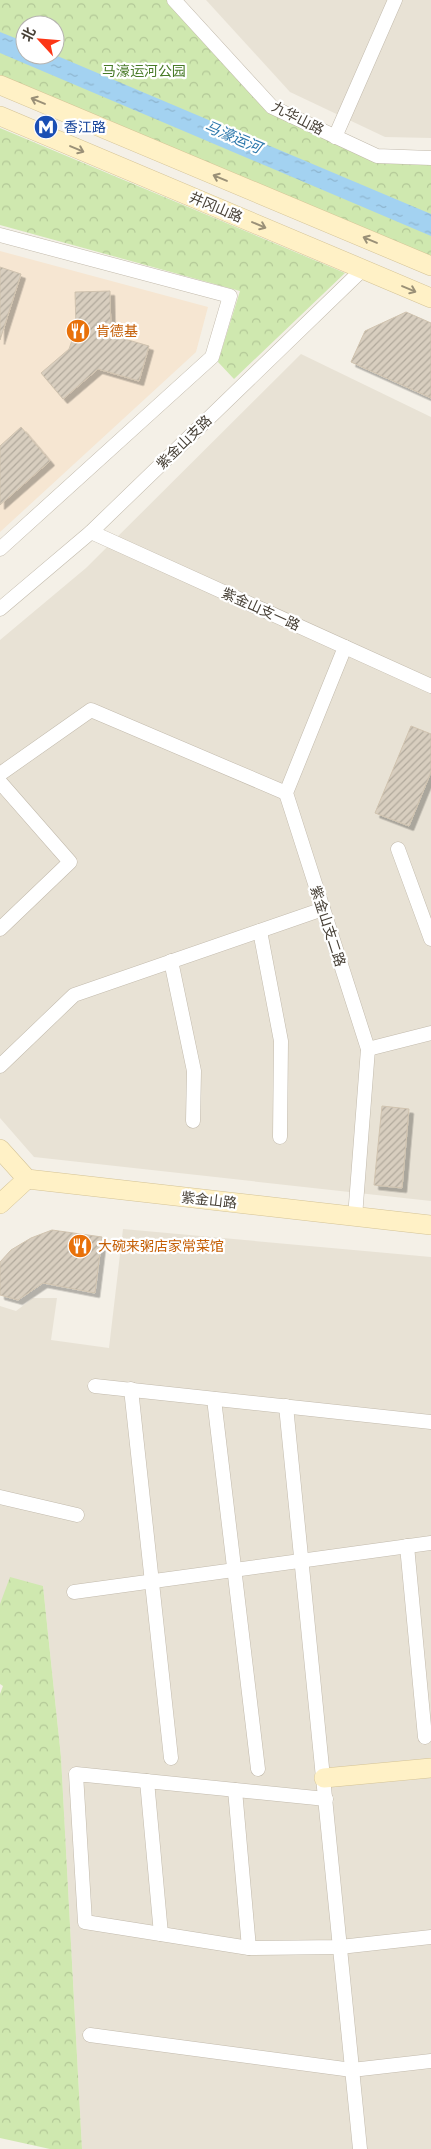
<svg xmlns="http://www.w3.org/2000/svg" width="431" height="2149" viewBox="0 0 431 2149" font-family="Roboto,'Noto Sans SC',sans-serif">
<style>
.residential{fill:#e8e2d5}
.commercial{fill:#f6e6d2}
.park{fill:url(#park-crowns);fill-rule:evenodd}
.water{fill:url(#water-ripples)}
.building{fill:url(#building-hatch);stroke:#d0c3af;filter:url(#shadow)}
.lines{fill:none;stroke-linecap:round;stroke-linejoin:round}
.street-casing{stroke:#c2baac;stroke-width:15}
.secondary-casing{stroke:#d4c396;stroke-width:20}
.street{stroke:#fff;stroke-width:14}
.secondary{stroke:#fff1c6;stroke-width:19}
.oneway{stroke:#9a9077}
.labels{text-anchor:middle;stroke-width:4.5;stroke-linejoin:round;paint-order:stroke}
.park-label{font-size:14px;fill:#487a28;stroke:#fff}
.street-label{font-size:14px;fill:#474036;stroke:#fff}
.transit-label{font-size:14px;fill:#164399;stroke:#fff;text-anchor:start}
.food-label{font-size:14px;fill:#c56008;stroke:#fff;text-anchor:start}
.water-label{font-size:15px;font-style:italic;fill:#2c78ac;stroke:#fff}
</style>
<defs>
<pattern id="park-crowns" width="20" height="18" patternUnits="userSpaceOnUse" patternTransform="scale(1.25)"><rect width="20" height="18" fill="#cfe8af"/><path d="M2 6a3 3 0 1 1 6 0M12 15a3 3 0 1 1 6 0" fill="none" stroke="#b3c897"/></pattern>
<pattern id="water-ripples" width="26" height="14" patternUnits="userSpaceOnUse" patternTransform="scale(1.25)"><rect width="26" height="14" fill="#a3d2f1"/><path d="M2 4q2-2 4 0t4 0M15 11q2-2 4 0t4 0" fill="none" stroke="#8eb5cf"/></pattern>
<pattern id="building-hatch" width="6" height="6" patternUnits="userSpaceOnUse" patternTransform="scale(1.25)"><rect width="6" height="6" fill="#d8cebf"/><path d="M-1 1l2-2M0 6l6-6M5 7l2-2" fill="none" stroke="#b1a99c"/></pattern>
<filter id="shadow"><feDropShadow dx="4.5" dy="4.5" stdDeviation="0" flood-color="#0004"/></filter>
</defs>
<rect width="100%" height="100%" fill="#f4f0e7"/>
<!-- residential -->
<g class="residential">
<path d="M 206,0 L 431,0 L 431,138 L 385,137 L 290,92 Z"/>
<path d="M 301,354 L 431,417 L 431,1201 L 34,1157 L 0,1118 L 0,640 L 86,568 Z"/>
<path d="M 123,1229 L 431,1257 L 431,2149 L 82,2149 L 61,1757 L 43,1586 L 0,1604 L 0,1306 L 16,1311 L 33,1298 L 57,1298 L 51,1340 L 109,1348 Z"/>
</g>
<!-- commercial -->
<path class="commercial" d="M 0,251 L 208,307 L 196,352 L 0,532 Z"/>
<!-- park -->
<g class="park">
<path d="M 0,0 L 174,0 L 272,107 L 377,156 L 431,158 L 431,267 L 0,86 ZM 25,25 L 55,25 L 55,55 L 25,55 Z"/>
<path d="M 0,128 L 345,273 L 234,379 L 218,362 L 240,291 L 0,225 Z"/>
<path d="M 10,1577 L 43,1586 L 61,1757 L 82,2149 L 50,2149 L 0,2138 L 0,1694 L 3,1686 L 0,1684 L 0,1604 Z"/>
</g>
<!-- water -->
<path class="water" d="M 0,32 L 25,42 L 25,55 L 55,55 L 431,214 L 431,236 L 0,53 Z"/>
<!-- building -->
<g class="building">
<path d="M 0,267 L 21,274 L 0,340 Z"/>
<path d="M 110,291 L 111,335 L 149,346 L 139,381 L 98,369 L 63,399 L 41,373 L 69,349 L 76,329 L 75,292 Z"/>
<path d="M 406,312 L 431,323 L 431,398 L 351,362 L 365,331 Z"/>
<path d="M 21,427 L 50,461 L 0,505 L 0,446 Z"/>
<path d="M 411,726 L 431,734 L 431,772 L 409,826 L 375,813 Z"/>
<path d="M 382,1106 L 409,1109 L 402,1188 L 374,1185 Z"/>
<path d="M 52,1230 L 102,1237 L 95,1293 L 43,1283 L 18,1300 L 0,1295 L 0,1262 L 11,1250 L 31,1238 Z"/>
</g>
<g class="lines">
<!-- street casing -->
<g class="street-casing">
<g id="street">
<path d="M 174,0 L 272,107 L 377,156 L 431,158"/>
<path d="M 335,137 L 395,0"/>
<path d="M 0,235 L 230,296 L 212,357 L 0,549"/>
<path d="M 91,532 L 431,686"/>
<path d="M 0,609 L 91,532 L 363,269"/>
<path d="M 345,647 L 286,793 L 368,1049 L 355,1217"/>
<path d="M 0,774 L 91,710 L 286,793"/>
<path d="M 0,782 L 70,862 L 0,929"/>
<path d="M 398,849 L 431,939"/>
<path d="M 260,931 L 281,1041 L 280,1137"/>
<path d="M 171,961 L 194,1071 L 193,1121"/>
<path d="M 368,1049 L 431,1033"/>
<path d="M 0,1066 L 74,995 L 323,909"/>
<path d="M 95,1386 L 431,1422"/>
<path d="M 131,1389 L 171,1758"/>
<path d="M 214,1399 L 258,1769"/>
<path d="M 286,1406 L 360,2149"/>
<path d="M 0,1497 L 77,1515"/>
<path d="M 407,1546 L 425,1737"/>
<path d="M 74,1592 L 431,1543"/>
<path d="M 147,1781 L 161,1934"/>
<path d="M 235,1790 L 249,1948"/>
<path d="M 326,1799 L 76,1774 L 85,1922 L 249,1948 L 340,1947 L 431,1937"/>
<path d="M 90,2035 L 352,2070 L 431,2061"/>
</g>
</g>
<!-- secondary casing -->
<g class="secondary-casing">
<g id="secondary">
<path d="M 0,85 L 431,266"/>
<path d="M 0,116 L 431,298"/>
<path d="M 0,1149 L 27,1179 L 431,1225"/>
<path d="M 0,1204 L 27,1179"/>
<path d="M 324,1778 L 431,1768"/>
</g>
</g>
<!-- street -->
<use href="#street" class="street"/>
<!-- secondary -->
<use href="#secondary" class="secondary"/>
</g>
<!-- one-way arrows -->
<defs><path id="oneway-shaft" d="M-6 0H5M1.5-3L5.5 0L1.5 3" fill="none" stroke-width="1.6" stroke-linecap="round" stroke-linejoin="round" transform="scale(1.25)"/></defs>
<g class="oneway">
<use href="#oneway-shaft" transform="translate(38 101) rotate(-157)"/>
<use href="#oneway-shaft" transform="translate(77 149) rotate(23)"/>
<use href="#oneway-shaft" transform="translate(220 178) rotate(-157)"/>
<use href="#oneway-shaft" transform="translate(259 225) rotate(23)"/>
<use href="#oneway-shaft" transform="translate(370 240) rotate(-157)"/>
<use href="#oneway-shaft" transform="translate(409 289) rotate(23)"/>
</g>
<!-- icons -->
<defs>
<g id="metro-disc" transform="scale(1.25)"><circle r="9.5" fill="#1a4fb4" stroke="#fff"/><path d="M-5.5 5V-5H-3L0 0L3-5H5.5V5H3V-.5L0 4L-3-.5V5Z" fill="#fff"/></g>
<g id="restaurant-disc" transform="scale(1.25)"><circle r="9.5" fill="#e8710a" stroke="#fff"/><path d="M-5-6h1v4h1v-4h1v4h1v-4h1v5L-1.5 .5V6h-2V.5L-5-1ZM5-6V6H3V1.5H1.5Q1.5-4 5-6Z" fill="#fff"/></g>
</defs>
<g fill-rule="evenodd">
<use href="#metro-disc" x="46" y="127"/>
<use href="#restaurant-disc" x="78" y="331"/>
<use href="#restaurant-disc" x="80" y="1246"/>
</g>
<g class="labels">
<!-- park labels -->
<g class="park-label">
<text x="144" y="76">马濠运河公园</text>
</g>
<!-- street labels -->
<g class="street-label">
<text transform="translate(298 118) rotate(27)" y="5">九华山路</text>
<text transform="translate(216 207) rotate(23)" y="5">井冈山路</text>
<text transform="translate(184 442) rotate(-44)" y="5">紫金山支路</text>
<text transform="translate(261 609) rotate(24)" y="5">紫金山支一路</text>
<text transform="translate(328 926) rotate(72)" y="5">紫金山支二路</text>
<text transform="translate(209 1200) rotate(6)" y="5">紫金山路</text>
</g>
<!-- transit labels -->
<g class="transit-label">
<text x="64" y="132">香江路</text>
</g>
<!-- food labels -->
<g class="food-label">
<text x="96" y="336">肯德基</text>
<text x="98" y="1251">大碗来粥店家常菜馆</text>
</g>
<!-- water labels -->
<g class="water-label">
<text transform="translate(233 137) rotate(23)" y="5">马濠运河</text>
</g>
</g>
<!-- north arrow -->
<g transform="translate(40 40) rotate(296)"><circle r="24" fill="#ffffff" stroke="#b5b3af"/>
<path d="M0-4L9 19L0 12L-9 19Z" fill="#fc3616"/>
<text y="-8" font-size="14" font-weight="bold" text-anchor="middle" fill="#474036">北</text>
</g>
</svg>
